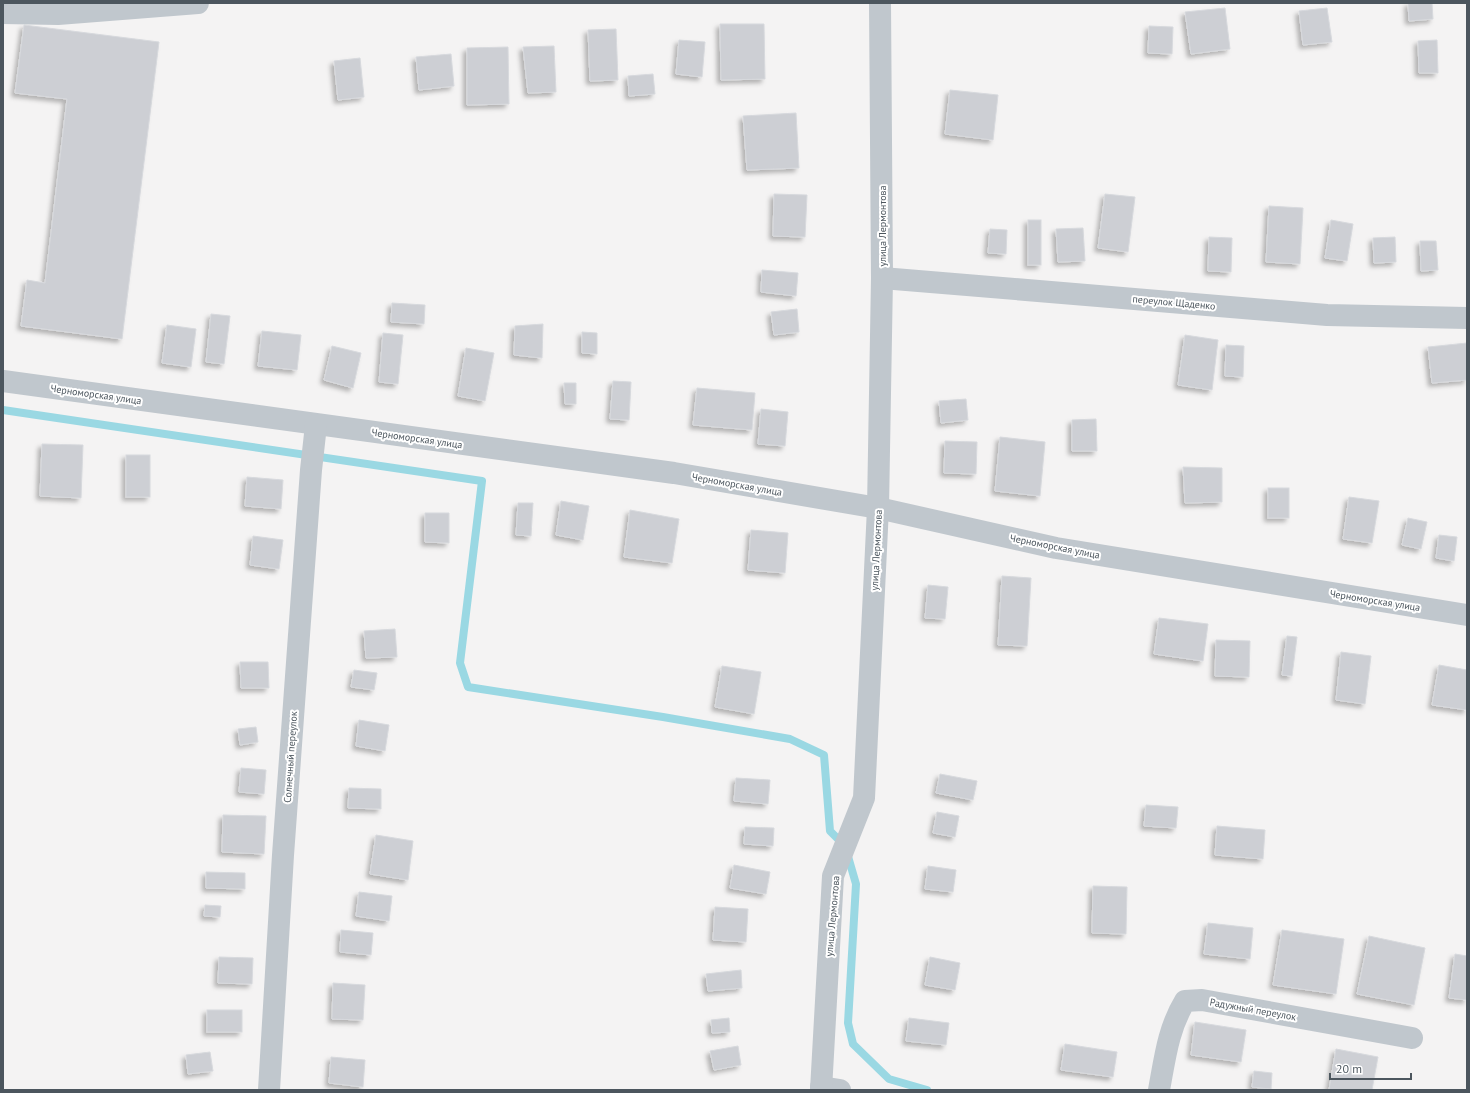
<svg xmlns="http://www.w3.org/2000/svg" width="1470" height="1093" viewBox="0 0 1470 1093" font-family="'PT Sans',sans-serif">
<style>
.lines{fill:none;stroke-linecap:round;stroke-linejoin:round}
.stream{stroke:#9ad8e3;stroke-width:8}
.building{fill:#cdcfd4;stroke:#d7d9dd;filter:url(#shadow)}
.minor{stroke:#c0c7cd;stroke-width:22}
.labels{text-anchor:middle;stroke-width:4;stroke-linejoin:round;paint-order:stroke}
.street-label{font-size:10px;fill:#4c565e;stroke:#fff}
</style>
<defs>
<filter id="shadow"><feDropShadow dx="-3.5" dy="3.5" stdDeviation="2" flood-color="#0004"/></filter>
</defs>
<rect width="100%" height="100%" fill="#f4f3f3"/>
<g class="lines">
<!-- stream -->
<path class="stream" d="M 3,410 L 482,481 L 460,663 L 468,687 L 663,717 L 790,739 L 824,755 L 830,831 L 845,846 L 856,884 L 848,1023 L 853,1044 L 889,1079 L 927,1090"/>
</g>
<!-- building -->
<g class="building">
<path d="M 1408,3 L 1432,3 L 1433,19 L 1409,21 Z"/>
<path d="M 1225,8 L 1230,49 L 1191,54 L 1185,12 Z"/>
<path d="M 1327,8 L 1332,42 L 1303,45 L 1299,11 Z"/>
<path d="M 720,24 L 764,24 L 765,79 L 721,80 Z"/>
<path d="M 24,25 L 159,42 L 122,339 L 21,326 L 27,280 L 45,283 L 67,99 L 15,93 Z"/>
<path d="M 1149,26 L 1173,27 L 1172,54 L 1148,53 Z"/>
<path d="M 616,29 L 618,80 L 590,81 L 588,30 Z"/>
<path d="M 679,40 L 705,42 L 702,77 L 676,74 Z"/>
<path d="M 1437,40 L 1438,73 L 1419,73 L 1418,41 Z"/>
<path d="M 554,46 L 556,92 L 528,93 L 523,47 Z"/>
<path d="M 508,47 L 509,104 L 467,105 L 467,48 Z"/>
<path d="M 451,54 L 454,86 L 419,90 L 416,57 Z"/>
<path d="M 360,58 L 364,97 L 338,100 L 334,61 Z"/>
<path d="M 653,74 L 655,94 L 629,96 L 628,76 Z"/>
<path d="M 950,90 L 998,95 L 993,140 L 945,134 Z"/>
<path d="M 796,113 L 799,168 L 747,170 L 743,116 Z"/>
<path d="M 774,194 L 807,195 L 805,237 L 773,236 Z"/>
<path d="M 1105,194 L 1135,197 L 1128,252 L 1098,248 Z"/>
<path d="M 1269,206 L 1303,208 L 1300,264 L 1266,262 Z"/>
<rect x="1028" y="220" width="13" height="45"/>
<path d="M 1331,220 L 1353,224 L 1347,261 L 1325,258 Z"/>
<path d="M 1083,228 L 1085,261 L 1058,262 L 1056,229 Z"/>
<path d="M 990,229 L 1007,230 L 1006,254 L 988,253 Z"/>
<path d="M 1209,237 L 1232,238 L 1231,272 L 1208,271 Z"/>
<path d="M 1395,237 L 1396,262 L 1374,263 L 1373,238 Z"/>
<path d="M 1420,241 L 1436,241 L 1438,270 L 1421,271 Z"/>
<path d="M 762,270 L 798,273 L 796,296 L 761,292 Z"/>
<path d="M 392,303 L 425,305 L 424,324 L 391,322 Z"/>
<path d="M 797,309 L 799,332 L 774,335 L 771,312 Z"/>
<path d="M 211,314 L 230,316 L 224,364 L 206,362 Z"/>
<path d="M 543,324 L 542,358 L 514,355 L 515,326 Z"/>
<path d="M 167,325 L 196,329 L 191,367 L 162,363 Z"/>
<path d="M 262,331 L 301,335 L 297,370 L 258,366 Z"/>
<path d="M 582,332 L 597,333 L 597,354 L 582,353 Z"/>
<path d="M 383,333 L 403,335 L 398,384 L 379,382 Z"/>
<path d="M 1185,335 L 1218,340 L 1212,390 L 1178,385 Z"/>
<path d="M 1467,343 L 1467,380 L 1432,383 L 1428,347 Z"/>
<path d="M 1226,345 L 1244,346 L 1243,377 L 1225,376 Z"/>
<path d="M 332,346 L 361,353 L 353,388 L 324,380 Z"/>
<path d="M 466,348 L 494,353 L 485,401 L 458,396 Z"/>
<path d="M 613,381 L 631,382 L 629,420 L 610,419 Z"/>
<path d="M 564,383 L 576,383 L 576,404 L 565,404 Z"/>
<path d="M 697,388 L 755,393 L 752,430 L 693,425 Z"/>
<path d="M 966,399 L 968,420 L 941,423 L 939,401 Z"/>
<path d="M 761,409 L 788,412 L 785,446 L 758,444 Z"/>
<path d="M 1096,419 L 1097,451 L 1072,451 L 1072,420 Z"/>
<path d="M 1000,437 L 1045,442 L 1040,496 L 995,491 Z"/>
<path d="M 945,441 L 977,442 L 976,474 L 944,473 Z"/>
<path d="M 42,444 L 83,445 L 81,498 L 40,496 Z"/>
<rect x="126" y="455" width="24" height="42"/>
<path d="M 1183,467 L 1222,468 L 1222,502 L 1185,503 Z"/>
<path d="M 247,477 L 283,480 L 281,509 L 245,506 Z"/>
<rect x="1268" y="488" width="21" height="30"/>
<path d="M 1349,497 L 1379,501 L 1372,543 L 1343,539 Z"/>
<path d="M 561,501 L 589,506 L 583,540 L 556,535 Z"/>
<path d="M 518,503 L 533,503 L 531,536 L 516,535 Z"/>
<path d="M 630,510 L 679,519 L 672,563 L 624,557 Z"/>
<path d="M 425,513 L 449,513 L 449,543 L 425,542 Z"/>
<path d="M 1408,518 L 1427,522 L 1421,549 L 1402,545 Z"/>
<path d="M 751,530 L 788,533 L 785,573 L 748,570 Z"/>
<path d="M 1439,535 L 1457,537 L 1454,561 L 1436,558 Z"/>
<path d="M 253,536 L 283,540 L 279,569 L 250,565 Z"/>
<path d="M 1002,576 L 1031,578 L 1027,646 L 998,645 Z"/>
<path d="M 928,585 L 948,587 L 945,619 L 925,618 Z"/>
<path d="M 1159,618 L 1208,624 L 1203,661 L 1154,654 Z"/>
<path d="M 395,629 L 397,657 L 366,658 L 364,631 Z"/>
<path d="M 1287,636 L 1297,637 L 1292,676 L 1282,675 Z"/>
<path d="M 1216,640 L 1250,641 L 1249,677 L 1215,676 Z"/>
<path d="M 1341,652 L 1371,656 L 1365,704 L 1336,700 Z"/>
<path d="M 240,662 L 268,662 L 269,688 L 241,688 Z"/>
<path d="M 1439,665 L 1467,670 L 1467,710 L 1432,705 Z"/>
<path d="M 722,666 L 761,672 L 754,714 L 715,707 Z"/>
<path d="M 354,670 L 377,673 L 374,690 L 351,687 Z"/>
<path d="M 359,720 L 389,725 L 385,751 L 356,746 Z"/>
<path d="M 256,727 L 258,742 L 240,745 L 238,729 Z"/>
<path d="M 241,768 L 266,770 L 264,794 L 239,792 Z"/>
<path d="M 940,774 L 977,781 L 973,800 L 936,793 Z"/>
<path d="M 736,778 L 770,780 L 768,804 L 734,801 Z"/>
<path d="M 349,788 L 381,789 L 381,809 L 348,808 Z"/>
<path d="M 1146,805 L 1178,807 L 1176,828 L 1144,826 Z"/>
<path d="M 937,812 L 959,816 L 955,837 L 933,833 Z"/>
<path d="M 223,815 L 266,816 L 264,854 L 222,852 Z"/>
<path d="M 1217,826 L 1265,830 L 1263,859 L 1215,855 Z"/>
<path d="M 745,827 L 774,828 L 773,846 L 744,844 Z"/>
<path d="M 376,835 L 413,841 L 408,880 L 370,874 Z"/>
<path d="M 734,865 L 770,872 L 766,894 L 730,888 Z"/>
<path d="M 928,866 L 956,870 L 953,892 L 925,889 Z"/>
<path d="M 206,872 L 245,873 L 245,889 L 206,888 Z"/>
<path d="M 1093,886 L 1127,887 L 1126,934 L 1092,933 Z"/>
<path d="M 359,892 L 392,896 L 389,921 L 356,916 Z"/>
<path d="M 205,905 L 221,906 L 220,917 L 204,916 Z"/>
<path d="M 715,907 L 748,909 L 746,942 L 713,940 Z"/>
<path d="M 1208,923 L 1253,928 L 1250,959 L 1204,954 Z"/>
<path d="M 341,930 L 373,933 L 371,955 L 340,952 Z"/>
<path d="M 1282,930 L 1344,939 L 1336,994 L 1273,985 Z"/>
<path d="M 1369,936 L 1425,948 L 1414,1005 L 1357,994 Z"/>
<path d="M 1455,954 L 1467,956 L 1467,1000 L 1449,998 Z"/>
<path d="M 219,957 L 253,958 L 252,984 L 218,983 Z"/>
<path d="M 930,957 L 960,963 L 955,990 L 925,985 Z"/>
<path d="M 741,970 L 742,988 L 708,991 L 706,974 Z"/>
<path d="M 333,983 L 365,985 L 363,1020 L 332,1019 Z"/>
<rect x="207" y="1010" width="35" height="22"/>
<path d="M 729,1018 L 730,1032 L 712,1033 L 711,1020 Z"/>
<path d="M 909,1018 L 949,1023 L 946,1045 L 906,1041 Z"/>
<path d="M 1195,1022 L 1246,1030 L 1241,1062 L 1191,1055 Z"/>
<path d="M 1065,1044 L 1117,1052 L 1113,1077 L 1061,1070 Z"/>
<path d="M 738,1046 L 741,1065 L 714,1070 L 710,1051 Z"/>
<path d="M 1336,1049 L 1378,1057 L 1372,1090 L 1329,1090 Z"/>
<path d="M 210,1052 L 213,1071 L 188,1074 L 186,1055 Z"/>
<path d="M 331,1057 L 365,1060 L 363,1087 L 329,1083 Z"/>
<path d="M 1254,1071 L 1272,1073 L 1271,1089 L 1252,1087 Z"/>
</g>
<g class="lines">
<!-- minor -->
<g class="minor">
<path d="M 3,13 L 58,14 L 198,3"/>
<path d="M 882,278 L 1327,315 L 1467,318"/>
<path d="M 3,381 L 674,473 L 878,508 L 1056,548 L 1467,615"/>
<path d="M 821,1087 L 840,1090"/>
<path d="M 269,1090 L 283,855 L 311,470 L 316,425"/>
<path d="M 821,1090 L 833,876 L 864,798 L 878,508 L 882,278 L 880,3"/>
<path d="M 1159,1090 C 1165,1058 1168,1029 1185,1001 L 1202,1000 L 1412,1038"/>
</g>
</g>
<g class="labels">
<!-- street labels -->
<g class="street-label">
<text transform="translate(882 226) rotate(-90)" y="4">улица Лермонтова</text>
<text transform="translate(1174 302) rotate(5)" y="4">переулок Щаденко</text>
<text transform="translate(96 394) rotate(8)" y="4">Черноморская улица</text>
<text transform="translate(417 438) rotate(8)" y="4">Черноморская улица</text>
<text transform="translate(737 484) rotate(10)" y="4">Черноморская улица</text>
<text transform="translate(1055 546) rotate(11)" y="4">Черноморская улица</text>
<text transform="translate(876 550) rotate(-87)" y="4">улица Лермонтова</text>
<text transform="translate(1375 600) rotate(9)" y="4">Черноморская улица</text>
<text transform="translate(290 757) rotate(-86)" y="4">Солнечный переулок</text>
<text transform="translate(832 916) rotate(-85)" y="4">улица Лермонтова</text>
<text transform="translate(1253 1009) rotate(10)" y="4">Радужный переулок</text>
</g>
</g>
<!-- border -->
<rect width="1470" height="1093" fill="none" stroke="#4c565e" stroke-width="8"/>
<!-- scale -->
<path d="M1330 1073v6h81v-6" fill="none" stroke="#4c565e" stroke-width="2"/>
<text x="1336" y="1073" font-size="12" fill="#4c565e" stroke="#ffffff" stroke-width="3" paint-order="stroke">20 m</text>
</svg>
